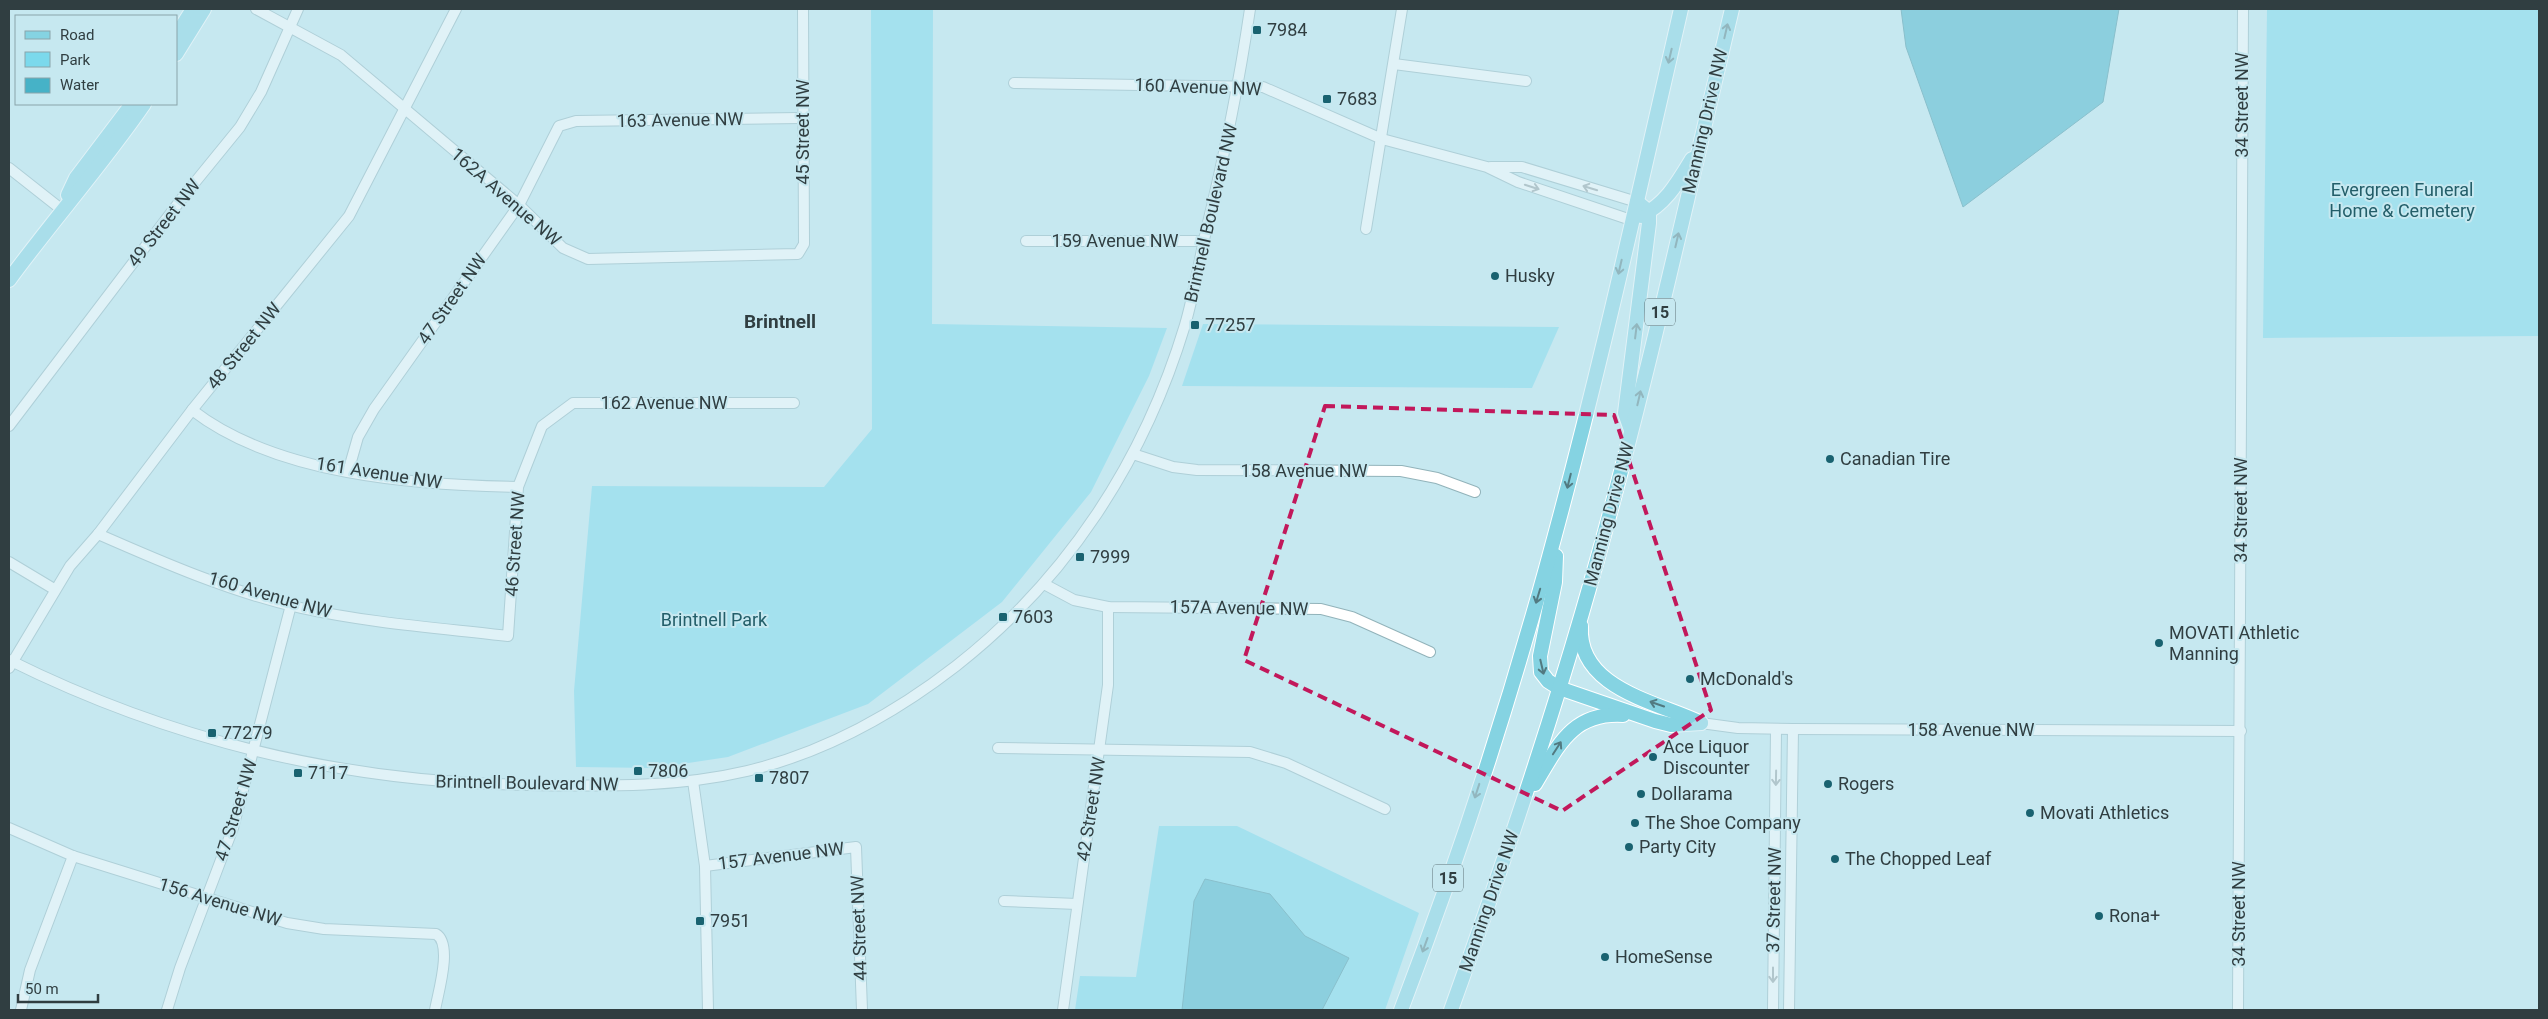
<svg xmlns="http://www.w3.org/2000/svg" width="2548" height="1019" viewBox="0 0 2548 1019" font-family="Roboto,sans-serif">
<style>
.green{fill:#7bd9ec}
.water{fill:#46b2c7;stroke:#3f8f9f}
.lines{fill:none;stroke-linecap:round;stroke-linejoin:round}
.minor-casing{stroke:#92b3ba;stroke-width:12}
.major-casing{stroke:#fff;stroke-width:16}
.minor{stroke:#fff;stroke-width:10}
.major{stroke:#85d3e2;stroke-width:14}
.oneway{stroke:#527a81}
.oneway2{stroke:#989ea0}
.marked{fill:none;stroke:#c2185b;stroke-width:4;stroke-dasharray:10 6;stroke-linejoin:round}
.poi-dot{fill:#196270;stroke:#c6e8f0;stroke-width:2}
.labels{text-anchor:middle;stroke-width:4;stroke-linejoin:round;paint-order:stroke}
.shield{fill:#c6e8f0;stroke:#5d7176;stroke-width:1}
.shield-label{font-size:16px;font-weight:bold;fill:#303e41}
.poi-label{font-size:18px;fill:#303e41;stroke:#c6e8f0;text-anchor:start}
.street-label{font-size:18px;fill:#303e41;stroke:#c6e8f0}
.park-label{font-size:18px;fill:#235e69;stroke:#c6e8f0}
.neighbourhood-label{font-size:19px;font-weight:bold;fill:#303e41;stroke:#c6e8f0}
</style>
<rect width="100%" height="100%" fill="#c6e8f0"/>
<!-- green -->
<g class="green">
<path d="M 871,9 L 933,9 L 932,324 L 1167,328 L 1149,376 L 1091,492 L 1002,602 L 868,704 L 728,757 L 655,768 L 576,767 L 574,691 L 592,486 L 824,487 L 872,429 Z"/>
<path d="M 2267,9 L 2539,9 L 2539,336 L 2263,338 Z"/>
<path d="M 1203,324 L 1559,327 L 1532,388 L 1182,386 Z"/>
<path d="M 1159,826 L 1237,826 L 1419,913 L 1385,1010 L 1075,1010 L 1080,976 L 1136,977 Z"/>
</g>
<!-- water -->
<g class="water">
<path d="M 1901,9 L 2119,9 L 2103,102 L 1963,207 L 1906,47 Z"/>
<path d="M 1205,879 L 1270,894 L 1305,936 L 1349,958 L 1322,1010 L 1182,1010 L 1194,901 Z"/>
</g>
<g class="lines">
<!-- minor casing -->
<g class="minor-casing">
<g id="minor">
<path d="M 256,9 L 341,55 L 519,205 L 563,248 L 588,259 L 798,254 L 804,244 L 803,9"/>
<path d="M 1394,64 L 1526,81"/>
<path d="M 1014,83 L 1263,87 L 1382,139 L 1487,167 L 1518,182 L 1631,220"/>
<path d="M 1491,167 L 1522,167 L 1637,202"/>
<path d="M 9,168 L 61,209"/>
<path d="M 1366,229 L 1402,9"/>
<path d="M 1026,241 L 1204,241"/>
<path d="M 192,410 C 276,475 414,485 518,487"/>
<path d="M 9,426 L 183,197 L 240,127 L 261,92 L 298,9"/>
<path d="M 1133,454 L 1173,467 L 1197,470 L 1401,471 L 1437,478 L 1475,492"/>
<path d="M 348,472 L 358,437 L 374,409 L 519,205 L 559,126 L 576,121 L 802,118"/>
<path d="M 98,534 C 164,563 231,592 301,608 C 369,623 439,628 508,636 L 518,487 L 542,426 L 573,403 L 794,403"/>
<path d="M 9,562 L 54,589"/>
<path d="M 1044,584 L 1074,600 L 1108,607 L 1321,609 L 1352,617 L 1430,652"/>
<path d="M 9,660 C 172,741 348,783 530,785 C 603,786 675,788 747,771 C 823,753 894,714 956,666 C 1067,579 1144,461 1185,325 C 1194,294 1199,262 1206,231 C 1224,157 1239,84 1250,9"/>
<path d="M 9,668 L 70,566 L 98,534 L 192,410 L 349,216 L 456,9"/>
<path d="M 1701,723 L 1738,728 L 1793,729 L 2241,731"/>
<path d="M 998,748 L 1250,752 L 1286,763 L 1385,809"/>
<path d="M 693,781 L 705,866 L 708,1010"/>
<path d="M 9,828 L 73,856 L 287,923 L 324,929 L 436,934 C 453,944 438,993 435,1010"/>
<path d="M 705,866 L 856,847 L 862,1010"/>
<path d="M 1004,901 L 1077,904"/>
<path d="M 21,1010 L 30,970 L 73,856"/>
<path d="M 167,1010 L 180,968 L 233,828 L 291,605"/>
<path d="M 1063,1010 L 1108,685 L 1108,607"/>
<path d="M 1773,1010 L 1776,729"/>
<path d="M 1789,1010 L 1793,729"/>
<path d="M 2238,1010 L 2243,9"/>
</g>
</g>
<!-- major casing -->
<g class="major-casing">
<g id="major">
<path d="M 176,36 L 193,9"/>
<path d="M 176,54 L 204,9"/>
<path d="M 68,195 L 76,178 L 132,104"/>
<path d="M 1641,216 C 1666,204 1678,182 1692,159"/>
<path d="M 9,280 C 53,220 102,165 144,104"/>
<path d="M 1631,430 L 1625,413 L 1649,223 L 1649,212 L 1637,202"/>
<path d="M 1556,556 L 1555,582 L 1540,656 L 1541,672 L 1548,681 L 1559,688 L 1655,721 L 1671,725 L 1701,723"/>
<path d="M 1581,626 C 1577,689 1658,702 1701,723"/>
<path d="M 1535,784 C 1558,746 1572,712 1623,715"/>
<path d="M 1401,1010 C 1456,866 1505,717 1546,568 C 1597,383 1638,196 1681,9"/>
<path d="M 1451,1010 C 1498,879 1543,747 1582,613 C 1640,414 1684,211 1732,9"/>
</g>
</g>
<!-- minor -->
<use href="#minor" class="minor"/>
<!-- major -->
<use href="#major" class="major"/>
</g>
<!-- one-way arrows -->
<defs><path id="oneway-shaft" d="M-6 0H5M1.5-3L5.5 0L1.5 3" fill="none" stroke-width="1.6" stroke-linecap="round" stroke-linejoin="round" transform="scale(1.25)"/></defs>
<g class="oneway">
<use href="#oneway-shaft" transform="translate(1726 31) rotate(-77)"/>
<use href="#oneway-shaft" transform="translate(1670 56) rotate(103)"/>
<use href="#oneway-shaft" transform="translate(1677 240) rotate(-77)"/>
<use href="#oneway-shaft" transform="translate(1620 267) rotate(103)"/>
<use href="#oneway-shaft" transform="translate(1636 331) rotate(-83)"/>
<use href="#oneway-shaft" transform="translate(1639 398) rotate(-77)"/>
<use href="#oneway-shaft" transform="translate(1569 481) rotate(104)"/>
<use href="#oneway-shaft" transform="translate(1538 596) rotate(107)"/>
<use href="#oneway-shaft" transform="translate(1542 667) rotate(77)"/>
<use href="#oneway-shaft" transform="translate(1657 704) rotate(-161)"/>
<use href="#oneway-shaft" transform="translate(1557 748) rotate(-57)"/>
<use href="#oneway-shaft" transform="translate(1477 791) rotate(108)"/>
<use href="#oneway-shaft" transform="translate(1425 945) rotate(110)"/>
</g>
<g class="oneway2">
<use href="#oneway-shaft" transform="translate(1532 187) rotate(18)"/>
<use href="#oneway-shaft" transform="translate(1590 188) rotate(-163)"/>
<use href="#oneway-shaft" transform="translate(1776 778) rotate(91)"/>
<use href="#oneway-shaft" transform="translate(1773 975) rotate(90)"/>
</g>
<!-- marked area -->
<path d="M0 0H2548V1019H0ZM 1325,406 L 1614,415 L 1711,710 L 1562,811 L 1244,660 Z" fill="#c6e8f0" fill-opacity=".55" fill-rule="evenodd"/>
<path class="marked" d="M 1325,406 L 1614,415 L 1711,710 L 1562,811 L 1244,660 Z"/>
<!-- markers -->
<g class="poi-dot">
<rect x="1252" y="25" width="10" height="10" rx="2.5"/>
<rect x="1322" y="94" width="10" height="10" rx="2.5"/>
<circle cx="1495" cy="276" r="5"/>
<rect x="1190" y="320" width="10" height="10" rx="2.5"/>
<circle cx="1830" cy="459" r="5"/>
<rect x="1075" y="552" width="10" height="10" rx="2.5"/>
<rect x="998" y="612" width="10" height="10" rx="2.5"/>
<circle cx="2159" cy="643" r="5"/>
<circle cx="1690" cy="679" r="5"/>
<rect x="207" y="728" width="10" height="10" rx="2.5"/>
<circle cx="1653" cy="757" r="5"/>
<rect x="633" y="766" width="10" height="10" rx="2.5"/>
<rect x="293" y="768" width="10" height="10" rx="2.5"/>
<rect x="754" y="773" width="10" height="10" rx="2.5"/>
<circle cx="1828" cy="784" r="5"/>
<circle cx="1641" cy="794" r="5"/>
<circle cx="2030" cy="813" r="5"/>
<circle cx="1635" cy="823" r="5"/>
<circle cx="1629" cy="847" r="5"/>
<circle cx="1835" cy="859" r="5"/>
<circle cx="2099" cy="916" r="5"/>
<rect x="695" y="916" width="10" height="10" rx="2.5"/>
<circle cx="1605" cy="957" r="5"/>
</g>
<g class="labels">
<!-- shield labels -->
<g class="shield">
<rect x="1645" y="298.5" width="30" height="27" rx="4"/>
<rect x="1433" y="864.5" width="30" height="27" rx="4"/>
</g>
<g class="shield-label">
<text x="1660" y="318">15</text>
<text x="1448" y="884">15</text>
</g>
<!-- poi labels -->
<g class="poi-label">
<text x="1267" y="36">7984</text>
<text x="1337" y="105">7683</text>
<text x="1505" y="282">Husky</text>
<text x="1205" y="331">77257</text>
<text x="1840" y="465">Canadian Tire</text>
<text x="1090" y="563">7999</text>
<text x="1013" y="623">7603</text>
<text x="2169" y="639">MOVATI Athletic<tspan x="2169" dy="21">Manning</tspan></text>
<text x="1700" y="685">McDonald's</text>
<text x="222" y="739">77279</text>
<text x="1663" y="753">Ace Liquor<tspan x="1663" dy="21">Discounter</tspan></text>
<text x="648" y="777">7806</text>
<text x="308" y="779">7117</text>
<text x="769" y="784">7807</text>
<text x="1838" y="790">Rogers</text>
<text x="1651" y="800">Dollarama</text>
<text x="2040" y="819">Movati Athletics</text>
<text x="1645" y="829">The Shoe Company</text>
<text x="1639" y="853">Party City</text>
<text x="1845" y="865">The Chopped Leaf</text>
<text x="2109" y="922">Rona+</text>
<text x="710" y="927">7951</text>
<text x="1615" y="963">HomeSense</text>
</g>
<!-- street labels -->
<g class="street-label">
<text transform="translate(1198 87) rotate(2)" y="6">160 Avenue NW</text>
<text transform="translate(2242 105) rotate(-90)" y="6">34 Street NW</text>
<text transform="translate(680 120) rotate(-1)" y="6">163 Avenue NW</text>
<text transform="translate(1705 121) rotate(-77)" y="6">Manning Drive NW</text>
<text transform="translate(803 132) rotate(-90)" y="6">45 Street NW</text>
<text transform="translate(506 197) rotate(41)" y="6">162A Avenue NW</text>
<text transform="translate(1211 213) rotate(-77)" y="6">Brintnell Boulevard NW</text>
<text transform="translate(164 223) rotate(-52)" y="6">49 Street NW</text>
<text x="1115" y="247">159 Avenue NW</text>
<text transform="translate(452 299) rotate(-55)" y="6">47 Street NW</text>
<text transform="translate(244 346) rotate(-51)" y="6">48 Street NW</text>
<text x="664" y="409">162 Avenue NW</text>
<text x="1304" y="477">158 Avenue NW</text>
<text transform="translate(379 473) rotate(9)" y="6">161 Avenue NW</text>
<text transform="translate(2241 510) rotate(-90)" y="6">34 Street NW</text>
<text transform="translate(1609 514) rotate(-75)" y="6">Manning Drive NW</text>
<text transform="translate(515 544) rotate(-86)" y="6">46 Street NW</text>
<text transform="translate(270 595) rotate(16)" y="6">160 Avenue NW</text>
<text transform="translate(1239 608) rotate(1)" y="6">157A Avenue NW</text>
<text x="1971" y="736">158 Avenue NW</text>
<text transform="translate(527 783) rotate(1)" y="6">Brintnell Boulevard NW</text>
<text transform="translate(1091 809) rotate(-81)" y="6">42 Street NW</text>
<text transform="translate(236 810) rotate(-73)" y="6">47 Street NW</text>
<text transform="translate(781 856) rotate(-7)" y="6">157 Avenue NW</text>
<text transform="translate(1774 900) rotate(-89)" y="6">37 Street NW</text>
<text transform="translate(1489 901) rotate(-71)" y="6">Manning Drive NW</text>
<text transform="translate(220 902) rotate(17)" y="6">156 Avenue NW</text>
<text transform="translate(2239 914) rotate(-90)" y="6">34 Street NW</text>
<text transform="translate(859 928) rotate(-92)" y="6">44 Street NW</text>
</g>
<!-- park labels -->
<g class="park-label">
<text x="2402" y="196">Evergreen Funeral<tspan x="2402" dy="21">Home &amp; Cemetery</tspan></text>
<text x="714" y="626">Brintnell Park</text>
</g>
<!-- neighbourhood labels -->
<g class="neighbourhood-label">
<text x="780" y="328">Brintnell</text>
</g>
</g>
<!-- border -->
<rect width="2548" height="1019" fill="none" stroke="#303e41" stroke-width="20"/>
<!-- legend -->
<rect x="15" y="15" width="162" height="90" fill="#c6e8f0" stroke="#8aa4aa"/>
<rect x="25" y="31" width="25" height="8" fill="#85d3e2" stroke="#8aa4aa"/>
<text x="60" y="40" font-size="15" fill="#303e41">Road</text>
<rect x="25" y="52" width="25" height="15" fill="#7bd9ec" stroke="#8aa4aa"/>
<text x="60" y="65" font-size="15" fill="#303e41">Park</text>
<rect x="25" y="78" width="25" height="15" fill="#46b2c7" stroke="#8aa4aa"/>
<text x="60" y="90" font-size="15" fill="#303e41">Water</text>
<!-- scale -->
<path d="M18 994v8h80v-8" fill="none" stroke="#303e41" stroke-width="2.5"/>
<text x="25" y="994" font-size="15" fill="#303e41" stroke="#c6e8f0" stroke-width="4" paint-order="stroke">50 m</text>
</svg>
